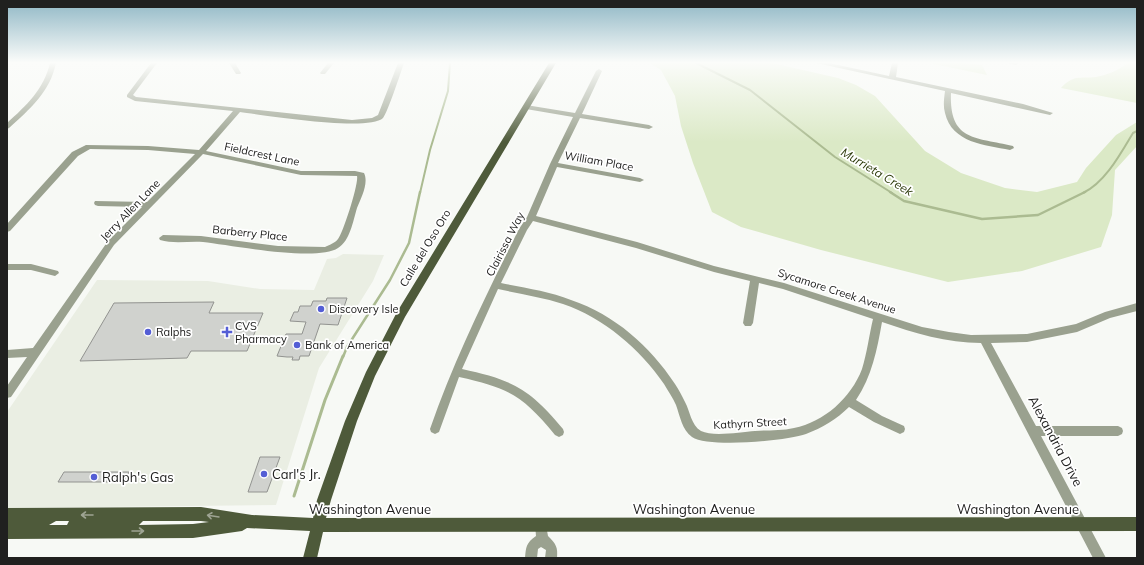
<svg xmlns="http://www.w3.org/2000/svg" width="1144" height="565" viewBox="0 0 1144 565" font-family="Mulish,sans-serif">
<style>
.built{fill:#eaeee3}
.green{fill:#dbe9c6}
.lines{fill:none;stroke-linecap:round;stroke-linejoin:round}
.stream-far2{stroke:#abbb91;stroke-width:2}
.stream-far1{stroke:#abbb91;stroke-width:2.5}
.stream{stroke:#abbb91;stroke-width:3}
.building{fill:#d0d2ce;stroke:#929390}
.minor{fill:#9aa18f;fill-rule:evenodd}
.major{fill:#4e5a3a;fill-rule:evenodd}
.oneway{stroke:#9ea493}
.poi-dot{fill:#545ed5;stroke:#fff;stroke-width:1.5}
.labels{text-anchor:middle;stroke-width:3.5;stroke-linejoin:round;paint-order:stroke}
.street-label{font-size:11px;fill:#20201f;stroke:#fff}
.poi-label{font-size:11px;fill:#20201f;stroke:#fff;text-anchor:start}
.water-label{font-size:12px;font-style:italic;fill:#2d3b0b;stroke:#fff}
.near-street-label{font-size:13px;fill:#20201f;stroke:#fff}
.near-poi-label{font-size:13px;fill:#20201f;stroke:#fff;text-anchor:start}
</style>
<rect width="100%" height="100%" fill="#f7f9f5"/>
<!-- built -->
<path class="built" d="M 343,254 L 384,255 L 373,281 L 319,368 L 276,505 L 7,508 L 7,412 L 97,280 L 208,281 L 260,289 L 314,290 L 327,259 L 336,258 Z"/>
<!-- green -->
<g class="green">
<path d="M 650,63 L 772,63 L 838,78 L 856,85 L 875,96 L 925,151 L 961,173 L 1005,188 L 1037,192 L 1077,182 L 1086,168 L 1116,135 L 1137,122 L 1137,146 L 1115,170 L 1112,215 L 1101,247 L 1022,271 L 948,282 L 821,250 L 741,227 L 712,212 L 693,163 L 681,126 L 675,96 L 661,70 Z"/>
<path d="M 929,63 L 965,63 L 982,65 L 987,75 Z"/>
<path d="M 1128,63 L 1137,63 L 1137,103 L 1061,88 C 1074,74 1079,79 1096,77 C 1107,75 1119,70 1128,63 Z"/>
</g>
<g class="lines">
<!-- stream-far2 -->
<g class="stream-far2">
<path d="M 696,63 L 750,90 L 835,157 L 892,193"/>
<path d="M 420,193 L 430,150 L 448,91 L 450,63"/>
<path d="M 1083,193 C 1105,183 1121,153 1133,133 L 1137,131"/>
</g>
<!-- stream-far1 -->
<g class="stream-far1">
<path d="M 890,192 L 904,201 L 982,219 L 1038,215 L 1085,192"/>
<path d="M 343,357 L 347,347 L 390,280 L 409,243 L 420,192"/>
</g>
<!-- stream -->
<path class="stream" d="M 294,496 L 325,400 L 343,356"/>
</g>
<!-- building -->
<g class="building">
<path d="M 327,298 L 347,298 L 338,325 L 320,324 L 309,356 L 300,356 L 299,360 L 292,360 L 293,357 L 287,357 L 277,356 L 286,334 L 302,334 L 306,322 L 290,321 L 294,312 L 298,312 L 300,306 L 311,306 L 313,301 L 326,301 Z"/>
<path d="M 214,302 L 209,313 L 263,313 L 247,351 L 191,351 L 187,358 L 80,361 L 114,303 Z"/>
<path d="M 260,457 L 280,457 L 267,492 L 248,492 Z"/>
<path d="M 64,472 L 129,472 L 124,482 L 58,482 Z"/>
</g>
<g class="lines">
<!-- minor -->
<g class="minor">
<path d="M 50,63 L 56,63 C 50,92 30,109 9,128 L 7,129 L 7,123 C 26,106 44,89 50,63 Z"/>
<path d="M 151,63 L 157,63 L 133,95 L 136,97 L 352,120 L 372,118 L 378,115 L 398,63 L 404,63 C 401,72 387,114 383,118 C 368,132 264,115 240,112 L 206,151 L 301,171 L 355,171 L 364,173 C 369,183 361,198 357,208 C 353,221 350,241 338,248 C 317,262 230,245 203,242 C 189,241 173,244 160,240 L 159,238 L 163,235 L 201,236 L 278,246 L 325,247 C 329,245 335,243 338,239 C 343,233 359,183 357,176 L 301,175 L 203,154 L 114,245 L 11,397 L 7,398 L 7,386 L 27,357 L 7,358 L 7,350 L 33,348 L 108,241 L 142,207 L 98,206 L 95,205 L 94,203 L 95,201 L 147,202 L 195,154 L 148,150 L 90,149 L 78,156 L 10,231 L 7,232 L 7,224 L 72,152 L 86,145 L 148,146 L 199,150 L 233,111 L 135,101 L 127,97 L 127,95 Z"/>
<path d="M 229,63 L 235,63 L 241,73 L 240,74 L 236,74 Z"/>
<path d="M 328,63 L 334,63 L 325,74 L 321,74 L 320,73 Z"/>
<path d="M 816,63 L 829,63 L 889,76 L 892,63 L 898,63 L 896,77 L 1023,104 L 1053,113 L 1050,115 L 951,93 C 949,141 975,137 1013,146 L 1014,148 L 1010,150 C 985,145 952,143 945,113 C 943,106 944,99 945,91 Z"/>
<path d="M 1007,63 L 1019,63 L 1016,65 Z"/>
<path d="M 599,69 L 602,71 L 582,114 L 649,125 L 653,127 L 649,129 L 580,118 L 558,163 L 640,178 L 644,180 L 640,182 L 557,167 L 536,216 L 637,242 L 714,266 L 784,283 L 922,327 L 949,332 L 971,335 L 1027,334 L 1076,324 L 1105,312 L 1137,303 L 1137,311 L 1110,318 L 1077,332 L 1027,342 L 991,343 L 1036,426 L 1118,426 L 1122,428 L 1123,431 L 1122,434 L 1118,436 L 1041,436 L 1106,558 L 1093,558 L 981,343 C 947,343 914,333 882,322 C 877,350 872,376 856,400 L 882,416 L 904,426 L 905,429 L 904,432 L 900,434 L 874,422 L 849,407 C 837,419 822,428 806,434 C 787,441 708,448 692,437 C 682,430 680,416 676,405 C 673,398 668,391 664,384 C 640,349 604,318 563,304 C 542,297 520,294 498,289 L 462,369 C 513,380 530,389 563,429 L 564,432 L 563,435 L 559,437 L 555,435 C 523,396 509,388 459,377 L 439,432 L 435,434 L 431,432 L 430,429 C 454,360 486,295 519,229 L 527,217 L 550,164 L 573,117 L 526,109 L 523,107 L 526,105 L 575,113 L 596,71 ZM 533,221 L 636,248 L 714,272 L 750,281 L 743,323 L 745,326 L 751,326 L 753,323 L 759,283 L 783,289 L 873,319 C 869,336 867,353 862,369 C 851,398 824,422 794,428 C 781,431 768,430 755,431 C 741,432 713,437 701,431 C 691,425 690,411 685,402 C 682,396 679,390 675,384 C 650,346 615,315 571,300 C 549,291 525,288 501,283 L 527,230 Z"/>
<path d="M 7,264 L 31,264 L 58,271 L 59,273 L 55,276 L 31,270 L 7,270 Z"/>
<path d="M 541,518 L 545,520 L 548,536 C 556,544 558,547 557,558 L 545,558 L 546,550 L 541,547 L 538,549 L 537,558 L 525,558 C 526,547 526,543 536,536 L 535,524 L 537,520 Z"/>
</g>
<!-- major -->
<path class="major" d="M 549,63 L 556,63 L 405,317 L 375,376 L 357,421 L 331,500 L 326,518 L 1137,517 L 1137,531 L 323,532 L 317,558 L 303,558 L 310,531 L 247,528 L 242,531 L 193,538 L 7,539 L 7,508 L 201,507 L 252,515 L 313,518 L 317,500 L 345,421 L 366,372 L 397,312 ZM 56,521 L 69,521 L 67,525 L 49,525 ZM 143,521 L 201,521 L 209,522 L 193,524 L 139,525 Z"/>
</g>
<!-- one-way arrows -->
<defs><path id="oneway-shaft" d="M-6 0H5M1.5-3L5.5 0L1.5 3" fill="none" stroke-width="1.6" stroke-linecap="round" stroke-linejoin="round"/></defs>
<g class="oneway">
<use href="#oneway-shaft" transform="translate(87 515) rotate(180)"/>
<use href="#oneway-shaft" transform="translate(213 516) rotate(-171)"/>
<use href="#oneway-shaft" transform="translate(138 531)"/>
</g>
<!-- sky -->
<linearGradient id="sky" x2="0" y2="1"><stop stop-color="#8fb7c5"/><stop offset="0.44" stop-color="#fbfcfa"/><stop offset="1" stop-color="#fbfcfa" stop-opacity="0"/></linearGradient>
<rect width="1144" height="142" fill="url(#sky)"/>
<!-- markers -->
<g class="poi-dot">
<circle cx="321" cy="309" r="4"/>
<circle cx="148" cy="332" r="4"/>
<path d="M225 326h4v4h4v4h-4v4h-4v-4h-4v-4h4z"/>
<circle cx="297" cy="345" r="4"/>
<circle cx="264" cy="474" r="4"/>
<circle cx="94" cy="477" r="4"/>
</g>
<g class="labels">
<!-- street labels -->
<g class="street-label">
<text transform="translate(262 154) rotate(12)" y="4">Fieldcrest Lane</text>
<text transform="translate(599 161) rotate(10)" y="4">William Place</text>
<text transform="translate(130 210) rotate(-46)" y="4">Jerry Allen Lane</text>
<text transform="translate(250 233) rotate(6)" y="4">Barberry Place</text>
<text transform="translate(505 244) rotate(-63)" y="4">Clairissa Way</text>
<text transform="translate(425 248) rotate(-59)" y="4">Calle del Oso Oro</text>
<text transform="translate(837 291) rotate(18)" y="4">Sycamore Creek Avenue</text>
<text transform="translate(750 423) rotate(-3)" y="4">Kathyrn Street</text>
</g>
<!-- poi labels -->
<g class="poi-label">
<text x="329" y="313">Discovery Isle</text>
<text x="235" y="330">CVS<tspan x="235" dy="13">Pharmacy</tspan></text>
<text x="156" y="336">Ralphs</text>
<text x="305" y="349">Bank of America</text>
</g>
<!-- water labels -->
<g class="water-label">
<text transform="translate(877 172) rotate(31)" y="4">Murrieta Creek</text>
</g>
<!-- near-street labels -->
<g class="near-street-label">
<text transform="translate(1056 441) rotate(62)" y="5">Alexandria Drive</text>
<text x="370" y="514">Washington Avenue</text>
<text x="694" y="514">Washington Avenue</text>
<text x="1018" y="514">Washington Avenue</text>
</g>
<!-- near-poi labels -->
<g class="near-poi-label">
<text x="272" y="479">Carl's Jr.</text>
<text x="102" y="482">Ralph's Gas</text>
</g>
</g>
<!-- border -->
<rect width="1144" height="565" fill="none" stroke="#20201f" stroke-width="16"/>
</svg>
